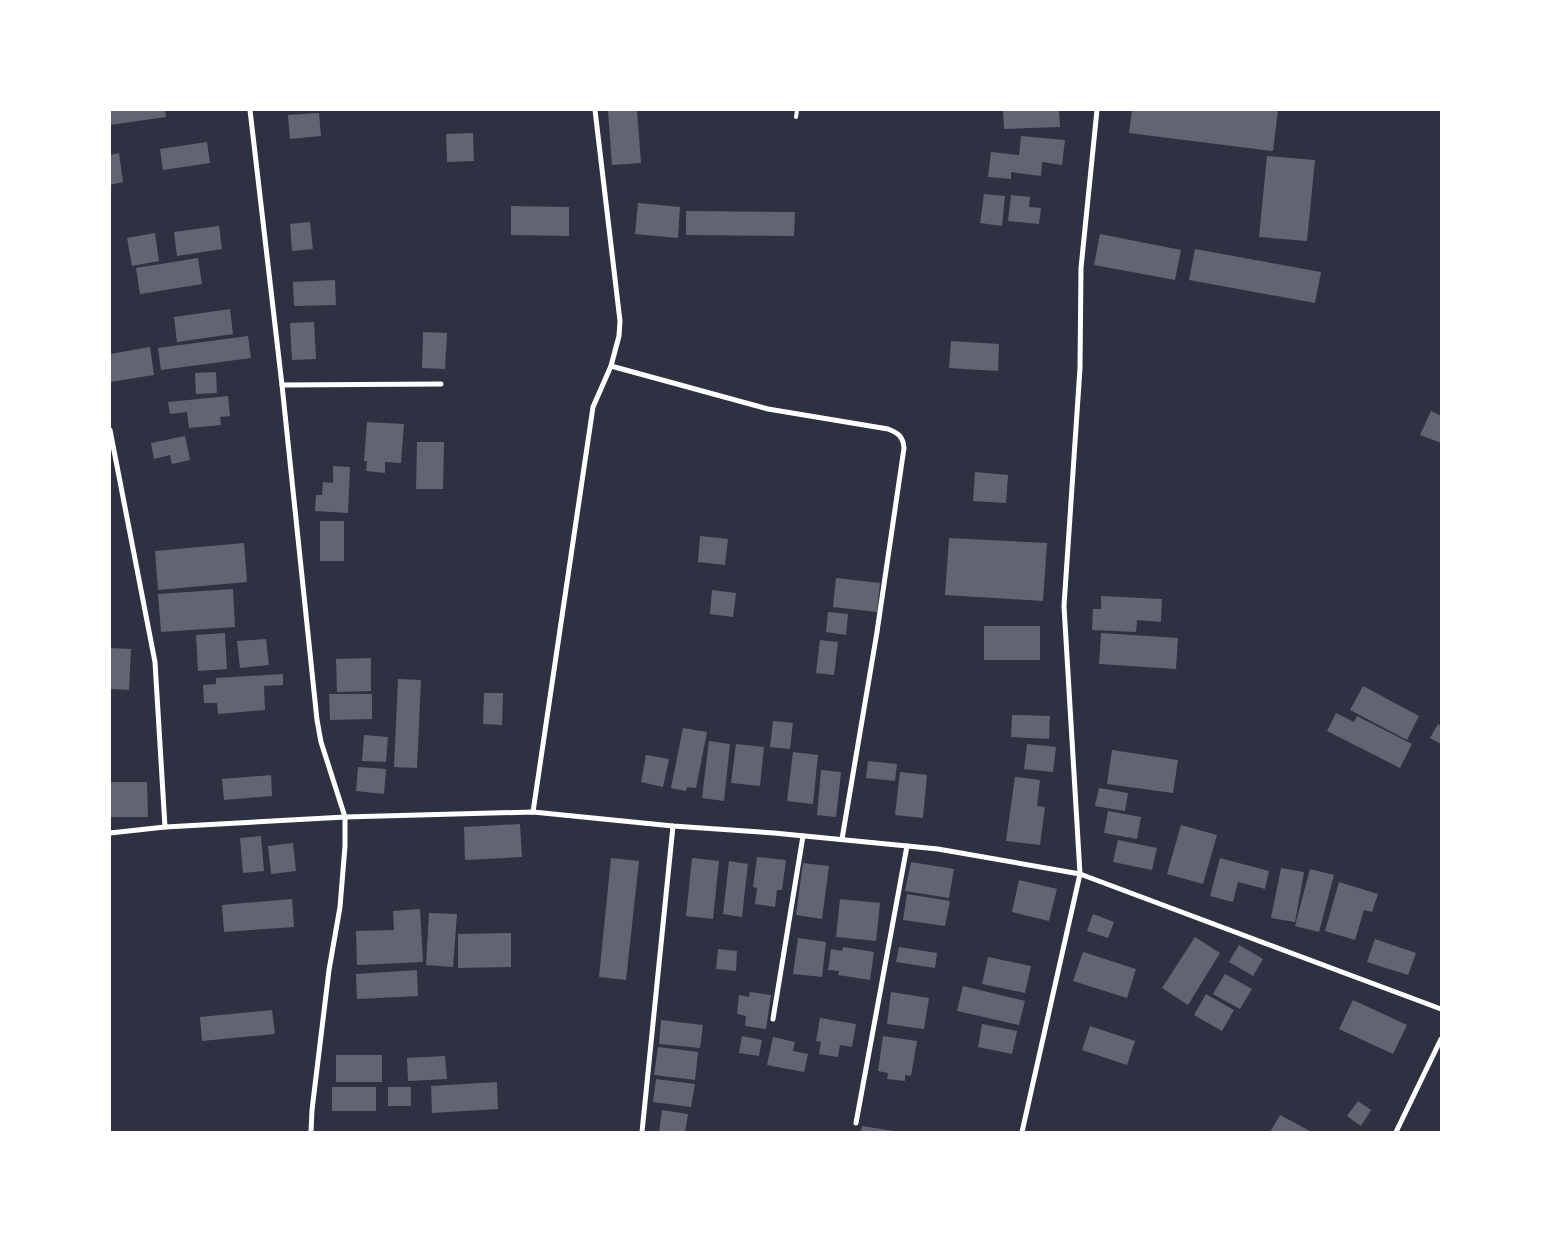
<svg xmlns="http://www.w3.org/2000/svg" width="1551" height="1242" viewBox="0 0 1551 1242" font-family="'Work Sans',sans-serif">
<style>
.building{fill:#626471}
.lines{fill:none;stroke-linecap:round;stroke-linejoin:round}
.service{stroke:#fff;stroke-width:4}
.minor{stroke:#fff;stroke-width:5}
</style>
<rect width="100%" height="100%" fill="#2d3142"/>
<!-- building -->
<g class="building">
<path d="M 110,110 L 165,110 L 166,117 L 110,125 Z"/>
<path d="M 637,110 L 641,163 L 612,165 L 608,111 Z"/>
<path d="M 1003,110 L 1059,110 L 1060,127 L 1004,129 Z"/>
<path d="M 1132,110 L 1278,110 L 1273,151 L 1129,133 Z"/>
<path d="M 319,113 L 321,136 L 290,139 L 288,115 Z"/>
<path d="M 473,133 L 474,161 L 447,162 L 446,134 Z"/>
<path d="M 1021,136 L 1065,140 L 1062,165 L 1042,162 L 1041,176 L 1011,172 L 1011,179 L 988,177 L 991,152 L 1019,155 Z"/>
<path d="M 207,142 L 210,163 L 163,170 L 160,149 Z"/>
<path d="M 119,153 L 123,182 L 110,185 L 110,155 Z"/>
<path d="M 1267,156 L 1315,160 L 1307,241 L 1259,237 Z"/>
<path d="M 984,194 L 1005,196 L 1002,226 L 980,223 Z"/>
<path d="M 1011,195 L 1030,197 L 1029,207 L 1041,208 L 1039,224 L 1008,221 Z"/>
<path d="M 638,203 L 680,207 L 678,238 L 635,234 Z"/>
<path d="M 511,206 L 569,207 L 569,236 L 511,235 Z"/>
<path d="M 686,211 L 795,212 L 794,236 L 686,235 Z"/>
<path d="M 310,222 L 313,249 L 292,251 L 290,224 Z"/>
<path d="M 219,226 L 222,249 L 177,256 L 174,232 Z"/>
<path d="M 155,233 L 159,261 L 132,266 L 127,238 Z"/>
<path d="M 1100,234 L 1181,250 L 1175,280 L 1094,265 Z"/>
<path d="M 1195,249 L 1321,272 L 1315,303 L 1189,280 Z"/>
<path d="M 198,258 L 202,284 L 140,294 L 136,268 Z"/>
<path d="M 335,280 L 336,305 L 294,306 L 293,282 Z"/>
<path d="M 230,309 L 233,334 L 177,342 L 174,317 Z"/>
<path d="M 314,322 L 316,359 L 292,360 L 290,323 Z"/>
<path d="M 423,332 L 447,333 L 445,369 L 422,368 Z"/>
<path d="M 248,336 L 251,358 L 161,370 L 158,348 Z"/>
<path d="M 951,341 L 999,344 L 998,371 L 949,368 Z"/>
<path d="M 150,347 L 154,375 L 110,382 L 110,354 Z"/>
<path d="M 216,372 L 217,393 L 196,394 L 195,373 Z"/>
<path d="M 228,396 L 230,416 L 220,417 L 221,425 L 189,428 L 187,412 L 170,414 L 168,402 Z"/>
<path d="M 1431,411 L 1441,416 L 1441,443 L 1420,435 Z"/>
<path d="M 367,422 L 404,424 L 401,463 L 385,462 L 385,473 L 366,471 L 367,461 L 364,461 Z"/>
<path d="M 185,436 L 190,460 L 172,464 L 170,455 L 154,459 L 151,443 Z"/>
<path d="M 417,442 L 444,442 L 443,489 L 416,489 Z"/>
<path d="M 333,466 L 350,467 L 348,513 L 315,511 L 316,495 L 322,495 L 323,482 L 333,483 Z"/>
<path d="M 975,472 L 1008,475 L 1006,503 L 973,501 Z"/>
<rect x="320" y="521" width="24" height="40"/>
<path d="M 700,536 L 728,539 L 725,565 L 698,562 Z"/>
<path d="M 949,538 L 1047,543 L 1043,601 L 945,595 Z"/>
<path d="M 244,543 L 247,582 L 158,590 L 155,551 Z"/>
<path d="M 836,578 L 880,583 L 877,612 L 833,607 Z"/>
<path d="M 233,589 L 235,627 L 161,632 L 158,594 Z"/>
<path d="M 712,590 L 736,593 L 733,617 L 710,614 Z"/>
<path d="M 1101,596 L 1162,599 L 1161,622 L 1137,620 L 1136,632 L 1092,630 L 1093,609 L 1101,609 Z"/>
<path d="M 828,612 L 848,614 L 846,635 L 826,632 Z"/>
<rect x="984" y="626" width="56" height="34"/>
<path d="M 225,633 L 227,669 L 198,671 L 196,635 Z"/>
<path d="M 1101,633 L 1178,638 L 1176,669 L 1099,664 Z"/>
<path d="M 266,639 L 269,665 L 240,668 L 237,641 Z"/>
<path d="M 820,640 L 838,642 L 834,675 L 816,673 Z"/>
<path d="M 110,648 L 131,649 L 129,690 L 110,689 Z"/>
<path d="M 371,658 L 371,691 L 337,692 L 336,659 Z"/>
<path d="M 283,674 L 283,685 L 264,686 L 265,710 L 218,714 L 217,703 L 204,703 L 203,685 L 216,684 L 216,678 Z"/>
<path d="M 398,679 L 421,680 L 417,768 L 394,767 Z"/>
<path d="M 1363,686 L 1419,716 L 1407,740 L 1350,710 Z"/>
<path d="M 484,693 L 503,693 L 502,725 L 483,724 Z"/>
<path d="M 329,694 L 372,694 L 372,719 L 330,720 Z"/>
<path d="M 1336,713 L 1354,722 L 1357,716 L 1412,744 L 1400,768 L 1327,731 Z"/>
<path d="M 1012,715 L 1050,716 L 1049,739 L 1011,737 Z"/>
<path d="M 773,721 L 793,723 L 790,749 L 770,747 Z"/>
<path d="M 1438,724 L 1441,726 L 1441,744 L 1430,738 Z"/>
<path d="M 683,728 L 707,732 L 696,788 L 687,787 L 686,791 L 671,788 Z"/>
<path d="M 364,735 L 388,737 L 386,762 L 362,761 Z"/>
<path d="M 709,741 L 730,744 L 724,801 L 702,798 Z"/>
<path d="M 736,744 L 764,747 L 760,786 L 731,783 Z"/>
<path d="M 1027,744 L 1056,747 L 1053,772 L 1024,769 Z"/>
<path d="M 1112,750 L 1178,760 L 1173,793 L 1107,784 Z"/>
<path d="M 793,752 L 818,755 L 813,804 L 787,801 Z"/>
<path d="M 646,755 L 669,759 L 663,787 L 641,782 Z"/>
<path d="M 868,761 L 897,764 L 895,781 L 866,778 Z"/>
<path d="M 358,767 L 386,769 L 384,794 L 356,791 Z"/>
<path d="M 821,770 L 841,772 L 836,817 L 817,815 Z"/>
<path d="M 900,772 L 927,775 L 923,818 L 895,815 Z"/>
<path d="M 271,775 L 272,796 L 224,800 L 222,779 Z"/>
<path d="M 1015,777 L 1040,780 L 1037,806 L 1045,807 L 1040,845 L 1006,841 Z"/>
<path d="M 110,782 L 147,782 L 148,817 L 110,817 Z"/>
<path d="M 1099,788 L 1128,793 L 1125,811 L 1095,806 Z"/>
<path d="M 1108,811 L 1141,817 L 1137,839 L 1104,833 Z"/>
<path d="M 520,824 L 522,857 L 465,860 L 464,827 Z"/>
<path d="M 1181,825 L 1217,835 L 1203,884 L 1167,874 Z"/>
<path d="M 261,836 L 264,871 L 243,873 L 240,838 Z"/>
<path d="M 1118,840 L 1157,848 L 1152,870 L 1113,862 Z"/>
<path d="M 293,843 L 296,871 L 271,874 L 268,846 Z"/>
<path d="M 757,857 L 786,860 L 782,890 L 777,890 L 775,907 L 755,904 L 757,888 L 753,887 Z"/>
<path d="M 611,858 L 639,861 L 626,980 L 599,977 Z"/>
<path d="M 692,858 L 719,861 L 713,919 L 686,916 Z"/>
<path d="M 1220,858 L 1269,871 L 1265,889 L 1238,882 L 1233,902 L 1210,896 Z"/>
<path d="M 729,861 L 748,864 L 742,917 L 723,914 Z"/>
<path d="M 911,862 L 954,869 L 949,898 L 905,891 Z"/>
<path d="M 803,863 L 829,866 L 822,919 L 796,915 Z"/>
<path d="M 1281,868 L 1304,872 L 1295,922 L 1271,918 Z"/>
<path d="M 1310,869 L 1334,875 L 1319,932 L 1295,926 Z"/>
<path d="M 1019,880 L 1057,889 L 1049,921 L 1012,912 Z"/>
<path d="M 1339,882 L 1378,894 L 1372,912 L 1364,910 L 1355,940 L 1325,931 Z"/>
<path d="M 907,894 L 950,901 L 945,926 L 903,920 Z"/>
<path d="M 292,899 L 294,927 L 224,932 L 222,905 Z"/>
<path d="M 840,899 L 880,903 L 876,941 L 836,937 Z"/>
<path d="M 420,909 L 423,962 L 357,965 L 356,931 L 394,930 L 393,911 Z"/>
<path d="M 429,913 L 457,914 L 453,967 L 426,965 Z"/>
<path d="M 1093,914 L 1114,922 L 1108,938 L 1087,931 Z"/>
<path d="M 511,933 L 511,967 L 458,968 L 458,934 Z"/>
<path d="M 1195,937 L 1220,953 L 1188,1005 L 1162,988 Z"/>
<path d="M 798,938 L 826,942 L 822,977 L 793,974 Z"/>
<path d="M 1375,939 L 1416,953 L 1408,975 L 1367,962 Z"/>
<path d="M 1239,945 L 1263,959 L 1253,976 L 1229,962 Z"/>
<path d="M 843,947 L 874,952 L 870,980 L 838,975 L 839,971 L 828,970 L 831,949 L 842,951 Z"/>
<path d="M 899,947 L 937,953 L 935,968 L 896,962 Z"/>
<path d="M 718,949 L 737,951 L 736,971 L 716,969 Z"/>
<path d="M 1083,952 L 1136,969 L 1127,998 L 1073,981 Z"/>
<path d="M 988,957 L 1031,966 L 1025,993 L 982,984 Z"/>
<path d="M 417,970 L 418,996 L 357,999 L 356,974 Z"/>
<path d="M 1225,974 L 1252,989 L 1240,1009 L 1213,994 Z"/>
<path d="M 963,986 L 1025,1001 L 1019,1025 L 957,1011 Z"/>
<path d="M 750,992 L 771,995 L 766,1029 L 745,1026 L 746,1016 L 737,1014 L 739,995 L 749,997 Z"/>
<path d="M 891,992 L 929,998 L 924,1029 L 887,1024 Z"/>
<path d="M 1206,994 L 1234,1010 L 1222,1031 L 1194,1015 Z"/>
<path d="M 1353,1000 L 1407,1025 L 1393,1054 L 1339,1029 Z"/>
<path d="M 272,1010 L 275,1034 L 202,1041 L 200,1017 Z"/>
<path d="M 820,1018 L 856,1024 L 852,1047 L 840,1045 L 838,1057 L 819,1054 L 821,1042 L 816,1041 Z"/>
<path d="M 661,1020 L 703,1025 L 700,1048 L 659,1044 Z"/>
<path d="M 982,1024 L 1017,1031 L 1012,1054 L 978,1047 Z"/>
<path d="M 1090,1026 L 1135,1041 L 1127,1065 L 1082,1050 Z"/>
<path d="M 742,1036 L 762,1040 L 759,1056 L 739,1053 Z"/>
<path d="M 883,1036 L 917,1041 L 911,1076 L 905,1075 L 905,1081 L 887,1079 L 888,1073 L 878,1071 Z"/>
<path d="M 773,1037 L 795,1042 L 793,1051 L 808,1054 L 804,1072 L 767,1065 Z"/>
<path d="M 658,1047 L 698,1052 L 695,1080 L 654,1075 Z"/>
<rect x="336" y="1055" width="46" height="27"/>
<path d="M 445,1056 L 447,1079 L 408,1081 L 407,1058 Z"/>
<path d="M 656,1079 L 695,1084 L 691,1107 L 653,1102 Z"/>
<path d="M 497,1082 L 498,1109 L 432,1113 L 431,1086 Z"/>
<rect x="332" y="1087" width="44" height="24"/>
<rect x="388" y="1087" width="23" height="19"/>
<path d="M 1358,1101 L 1371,1110 L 1361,1126 L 1347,1116 Z"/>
<path d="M 662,1110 L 688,1114 L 685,1132 L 659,1132 Z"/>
<path d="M 1280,1115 L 1312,1132 L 1270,1132 Z"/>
<path d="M 862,1126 L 894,1131 L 894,1132 L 861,1132 Z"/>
</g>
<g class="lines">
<!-- service -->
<path class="service" d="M 796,117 L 797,110"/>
<!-- minor -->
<g class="minor">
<path d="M 250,110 L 282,385 L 317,720 L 321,742 L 345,817 L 345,846 L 340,907 L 329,970 L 312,1110 L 311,1132"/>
<path d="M 611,366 L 768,409 L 888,429 C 898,433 903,436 904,448 L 877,632 L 842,839"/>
<path d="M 282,385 L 441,384"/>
<path d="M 110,430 L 155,662 L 165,827"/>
<path d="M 533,812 L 593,407 L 611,366 L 619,336 L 620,321 L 595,110"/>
<path d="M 110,833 L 165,827 L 345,817 L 533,812 L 673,826 L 774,833 L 938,849 L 1080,874 L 1441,1009"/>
<path d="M 773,1019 L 803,836"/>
<path d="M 856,1123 L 907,846"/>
<path d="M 642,1132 L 673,826"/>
<path d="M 1022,1132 L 1080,874 L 1064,606 L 1080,368 L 1081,268 L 1097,110"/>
<path d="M 1396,1132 L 1441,1039"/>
</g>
</g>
<!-- border -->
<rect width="1551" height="1242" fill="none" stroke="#ffffff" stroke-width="222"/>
</svg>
